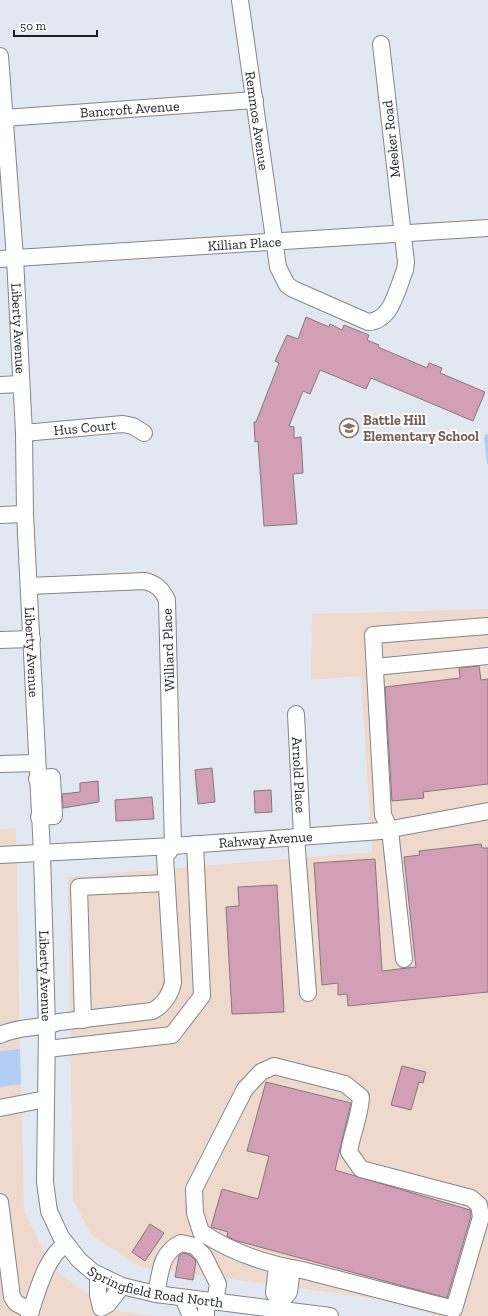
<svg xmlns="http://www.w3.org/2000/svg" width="488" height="1316" viewBox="0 0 488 1316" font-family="'Zilla Slab',serif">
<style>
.industrial{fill:#efd9cd}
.green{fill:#b4cdf5}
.building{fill:#d39fb6;stroke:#83787c}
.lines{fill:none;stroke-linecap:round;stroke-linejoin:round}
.minor-casing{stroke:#80858e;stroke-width:18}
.minor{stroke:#fff;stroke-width:16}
.labels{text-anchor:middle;stroke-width:3.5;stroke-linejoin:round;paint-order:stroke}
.street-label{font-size:14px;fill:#1d1f23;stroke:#fff}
.education-label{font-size:14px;font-weight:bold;fill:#785e54;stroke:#fff;text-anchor:start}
</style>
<rect width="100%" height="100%" fill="#e2e8f2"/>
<!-- industrial -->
<g class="industrial">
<path d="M 488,609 L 488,1316 L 437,1316 L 380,1299 L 141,1267 L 92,1236 L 73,1200 L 68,877 L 372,852 L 361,676 L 311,680 L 312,614 Z"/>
<path d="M 16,828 L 20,1049 L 0,1051 L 0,829 Z"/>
<path d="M 21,1084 L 24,1211 L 52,1268 L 110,1310 L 152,1316 L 0,1316 L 0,1087 Z"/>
</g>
<!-- green -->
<g class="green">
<path d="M 488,434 L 488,464 L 487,464 L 484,435 Z"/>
<path d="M 20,1049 L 21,1084 L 0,1087 L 0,1051 Z"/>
</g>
<!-- building -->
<g class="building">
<path d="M 306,317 L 329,327 L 330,324 L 342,330 L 344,325 L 369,335 L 367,340 L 379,345 L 378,347 L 427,368 L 429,363 L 442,368 L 440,373 L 485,392 L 473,421 L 371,378 L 366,389 L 320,370 L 310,394 L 303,391 L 289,426 L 294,427 L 294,438 L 301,437 L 303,473 L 293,474 L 297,524 L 264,526 L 258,441 L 255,442 L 254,422 L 256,422 L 279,363 L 275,361 L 287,335 L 298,339 Z"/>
<path d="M 479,666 L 481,680 L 488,679 L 488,784 L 423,792 L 424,798 L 392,801 L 385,687 L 460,678 L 459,668 Z"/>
<path d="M 212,768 L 215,802 L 198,804 L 195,770 Z"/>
<path d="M 98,781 L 99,802 L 63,808 L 62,794 L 80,792 L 80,783 Z"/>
<path d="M 271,790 L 272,812 L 255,813 L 254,791 Z"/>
<path d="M 152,797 L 154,819 L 116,821 L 115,800 Z"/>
<path d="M 481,844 L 482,848 L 488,848 L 488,992 L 348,1006 L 347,994 L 338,995 L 338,983 L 322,985 L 314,863 L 375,859 L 382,971 L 416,967 L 404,857 L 420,855 L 419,851 Z"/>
<path d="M 277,885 L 284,1012 L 232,1014 L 226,907 L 239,906 L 238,887 Z"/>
<path d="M 402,1066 L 426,1072 L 423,1083 L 419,1082 L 411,1110 L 391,1105 Z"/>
<path d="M 266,1082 L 351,1103 L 335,1170 L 470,1210 L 471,1216 L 447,1298 L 234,1240 L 227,1236 L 228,1232 L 211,1227 L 222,1189 L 258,1199 L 269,1156 L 247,1151 Z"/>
<path d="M 150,1224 L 164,1233 L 145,1261 L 132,1252 Z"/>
<path d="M 183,1253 L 190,1255 L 196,1261 L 193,1280 L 175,1277 L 179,1256 Z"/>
</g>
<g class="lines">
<!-- minor casing -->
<g class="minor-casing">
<g id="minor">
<path id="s1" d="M 240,0 L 278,267 L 287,285 L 293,289 L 368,322 C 392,321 397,289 405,270 L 406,262 L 381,44"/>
<path id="s2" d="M 0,56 L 15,258 L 24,433 L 25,514 L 42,853 L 47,1027 L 45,1182 L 49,1211 L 61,1237 L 79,1260 L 93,1272 L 122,1286 L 156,1294 L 330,1316"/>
<path id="s3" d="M 4,118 L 255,100"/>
<path id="s4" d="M 0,259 L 488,228"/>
<path d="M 0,385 L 21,384"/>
<path id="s5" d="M 24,433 L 123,424 L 133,426 L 144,433"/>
<path d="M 0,515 L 25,514"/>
<path d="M 0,640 L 32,639"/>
<path d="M 375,667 L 488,656"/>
<path id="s6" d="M 296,714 L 302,836"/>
<path d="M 0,764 L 36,763"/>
<path d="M 37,779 L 52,777 L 54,816 L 39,817"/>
<path d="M 296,837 L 308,993"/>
<path id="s7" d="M 0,855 L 173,846 L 381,831 L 488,811"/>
<path d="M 404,959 L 390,830 L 383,815 L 373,635 L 488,626"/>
<path d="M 83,1020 L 79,887 L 166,883"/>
<path d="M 0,1035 C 18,1026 40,1029 59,1022 L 152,1011 C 163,1006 171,994 173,982 L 165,857 L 173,846 L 167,600 C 162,589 156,584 145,581 L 29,586"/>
<path d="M 47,1049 L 172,1035 L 202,996 L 195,844"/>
<path d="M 274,1066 L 345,1084 L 361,1097 C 360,1116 352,1133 349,1152 L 361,1169 L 471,1198 L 479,1205 L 481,1217 L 454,1309 L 302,1270 C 266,1264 231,1252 201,1232 L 195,1213 L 194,1189 L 245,1089 L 261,1072 Z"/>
<path d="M 0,1108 L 46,1099"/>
<path d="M 0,1202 L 12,1297 L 16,1303 L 31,1311"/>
<path d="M 277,1266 L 274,1293 L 282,1301"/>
<path d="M 98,1275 L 98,1295 L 101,1308 L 108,1304 L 122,1286"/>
<path d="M 156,1294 C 161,1273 159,1254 181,1243 L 195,1246 L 204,1256 L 218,1284 L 215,1302"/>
<path d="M 183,1298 L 191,1316"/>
<path d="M 29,1316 C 37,1294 45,1257 66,1244"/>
<path d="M 206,1316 L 206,1301"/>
<path d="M 282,1316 L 282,1301 L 289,1292 L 292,1268"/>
</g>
</g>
<!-- minor -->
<use href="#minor" class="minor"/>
</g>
<!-- icons -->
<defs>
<g id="school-ring" transform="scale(1)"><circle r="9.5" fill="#fff" stroke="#8d6e63" stroke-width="1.5"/><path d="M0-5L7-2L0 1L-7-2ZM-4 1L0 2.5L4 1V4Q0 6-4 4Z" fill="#8d6e63"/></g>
</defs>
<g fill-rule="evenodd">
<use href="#school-ring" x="349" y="428"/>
</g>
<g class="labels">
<!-- street labels -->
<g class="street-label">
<text dy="5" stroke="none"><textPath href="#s3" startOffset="126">Bancroft Avenue</textPath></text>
<text dy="5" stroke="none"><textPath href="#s1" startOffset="122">Remmos Avenue</textPath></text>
<text transform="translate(391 139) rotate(-96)" y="5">Meeker Road</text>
<text dy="5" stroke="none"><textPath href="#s4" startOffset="245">Killian Place</textPath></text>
<text dy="5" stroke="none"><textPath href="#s2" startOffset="273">Liberty Avenue</textPath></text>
<text dy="5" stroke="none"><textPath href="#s5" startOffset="61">Hus Court</textPath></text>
<text transform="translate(168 650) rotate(-92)" y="5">Williard Place</text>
<text dy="5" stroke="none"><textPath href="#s2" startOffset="597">Liberty Avenue</textPath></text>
<text dy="5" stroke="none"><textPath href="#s6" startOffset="61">Arnold Place</textPath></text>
<text dy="5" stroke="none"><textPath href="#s7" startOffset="266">Rahway Avenue</textPath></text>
<text dy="5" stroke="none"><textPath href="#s2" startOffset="921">Liberty Avenue</textPath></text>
<text dy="5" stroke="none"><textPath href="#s2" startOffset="1298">Springfield Road North</textPath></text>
</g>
<!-- education labels -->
<g class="education-label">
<text x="363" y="425">Battle Hill<tspan x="363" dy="16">Elementary School</tspan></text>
</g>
</g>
<!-- scale -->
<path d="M14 30v6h83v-6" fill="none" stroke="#1d1f23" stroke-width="2"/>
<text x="20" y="30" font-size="12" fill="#1d1f23" stroke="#ffffff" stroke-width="3" paint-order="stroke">50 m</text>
</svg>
